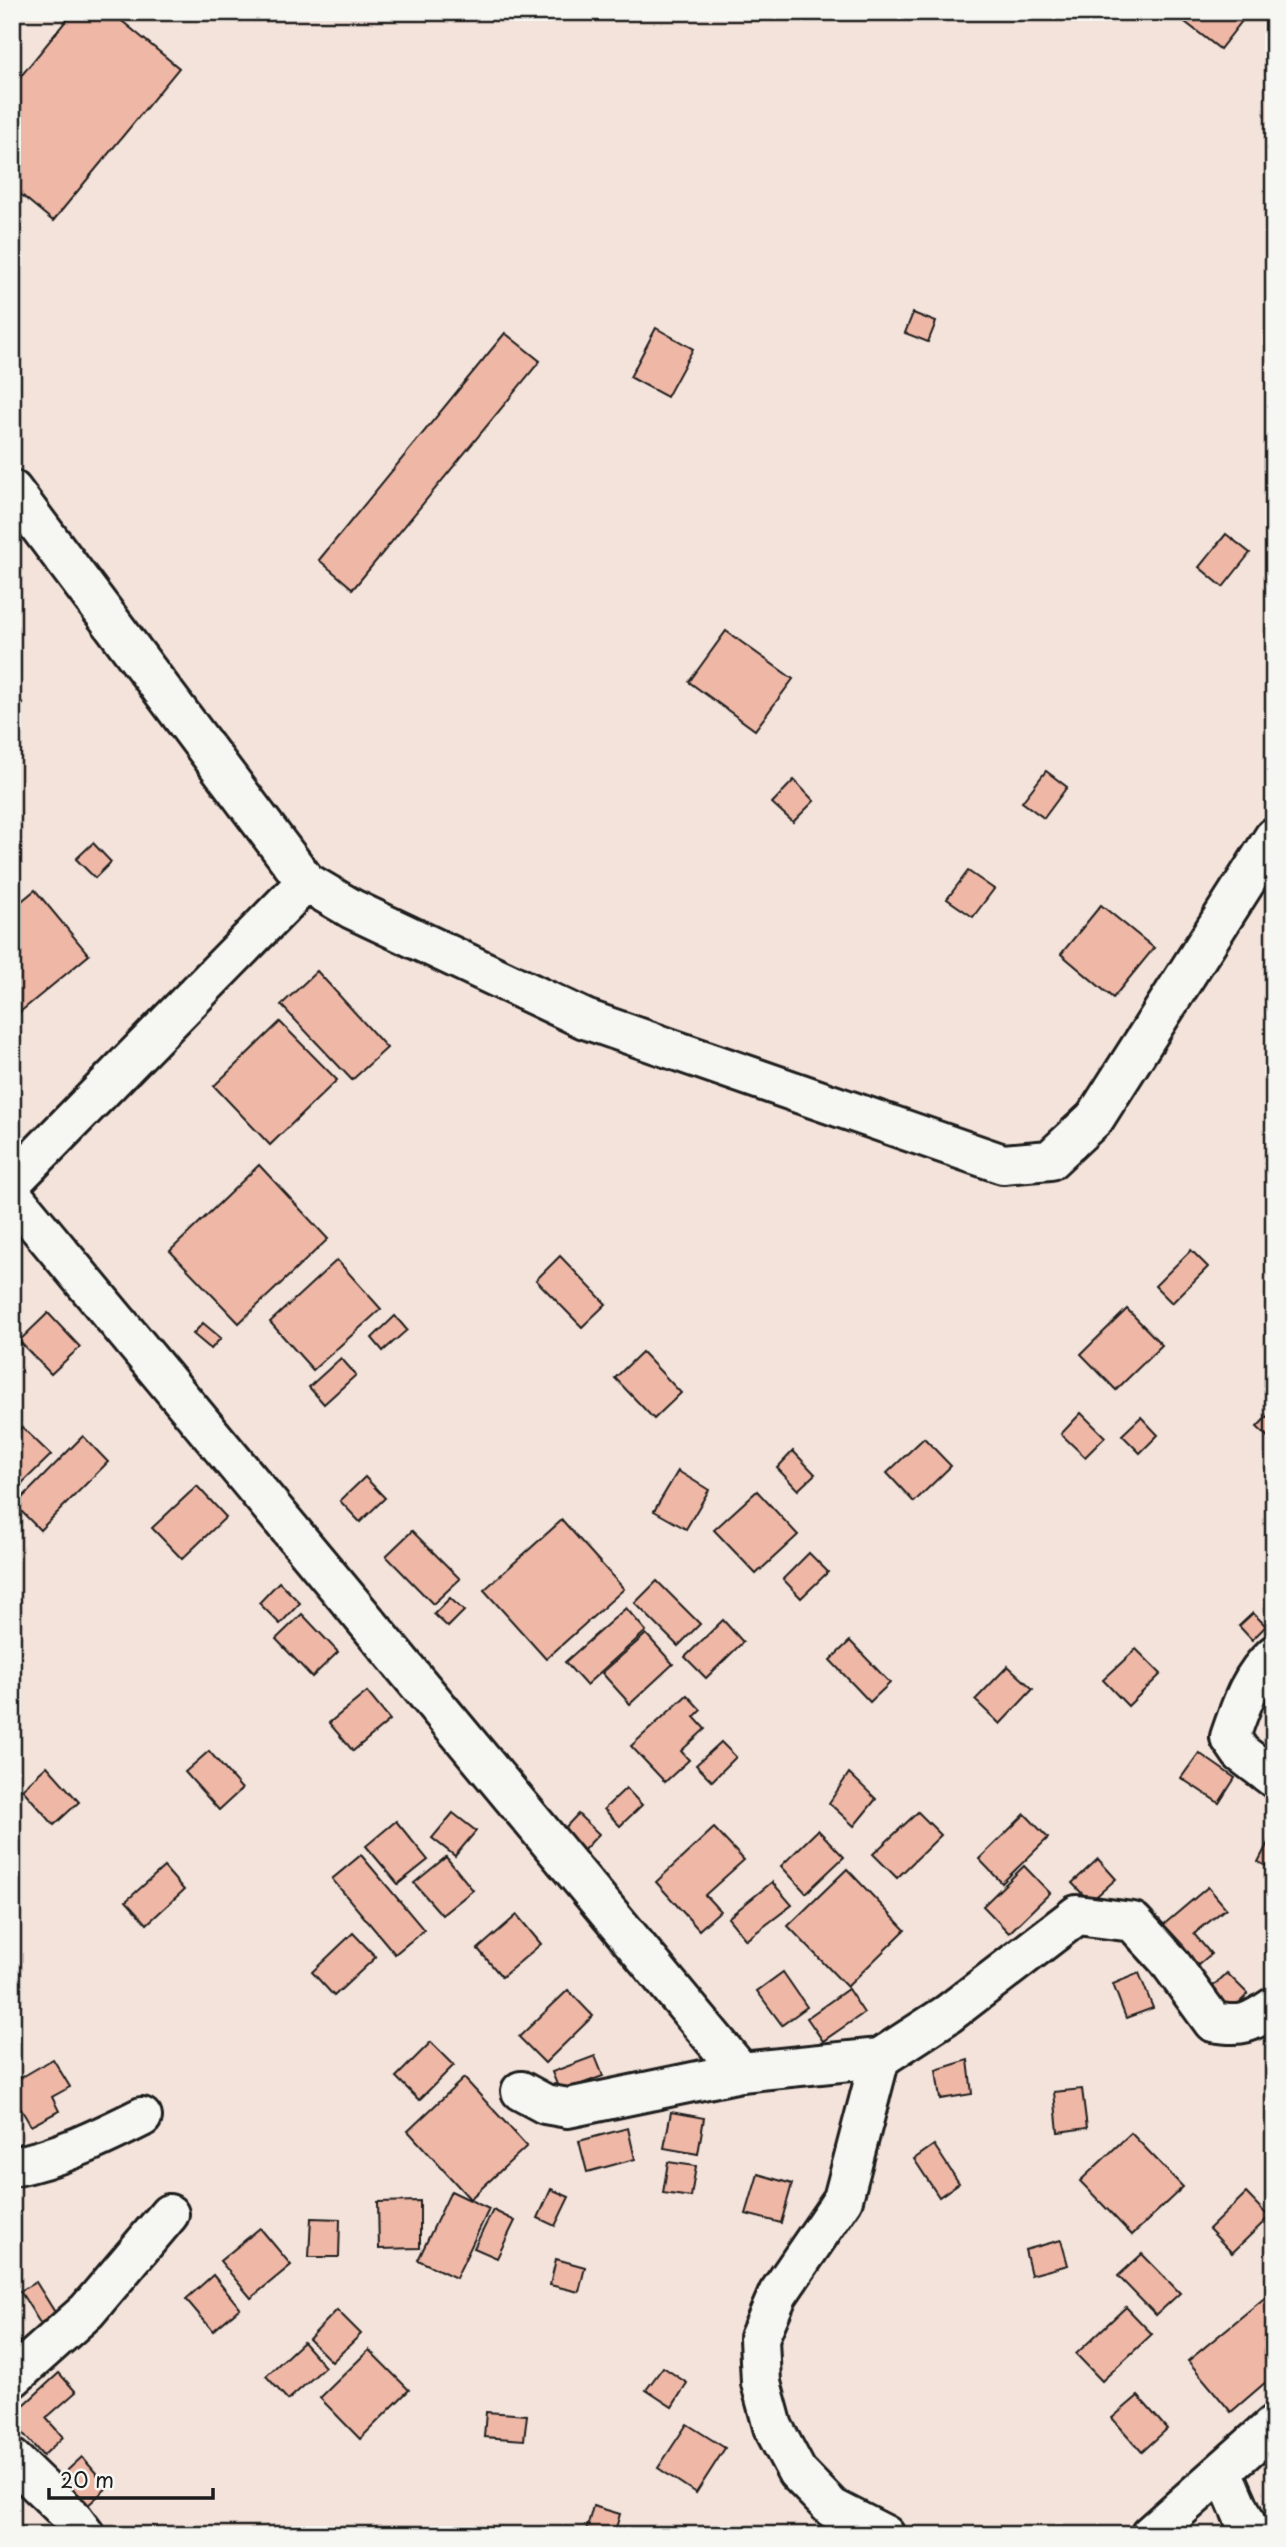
<svg xmlns="http://www.w3.org/2000/svg" width="1286" height="2547" viewBox="0 0 1286 2547" font-family="'Playpen Sans',sans-serif">
<style>
.building{fill:#efb7a6;stroke:#1c1c1c;stroke-width:2}
.lines{fill:none;stroke-linecap:round;stroke-linejoin:round}
.street-casing{stroke:#1c1c1c;stroke-width:44}
.street{stroke:#f6f6f2;stroke-width:38}
</style>
<rect width="100%" height="100%" fill="#f4e3db"/>
<filter id="ink" filterUnits="userSpaceOnUse"><feTurbulence type="fractalNoise" baseFrequency=".0143" numOctaves="2"/><feDisplacementMap in="SourceGraphic" scale="14" xChannelSelector="R" yChannelSelector="G"/><feConvolveMatrix kernelMatrix="1 2 1 2 8 2 1 2 1" color-interpolation-filters="sRGB"/></filter>
<g filter="url(#ink)">
<!-- building -->
<g class="building">
<path d="M 73,12 L 111,12 L 179,68 L 53,221 L 12,187 L 12,87 Z"/>
<path d="M 1172,12 L 1249,12 L 1220,49 Z"/>
<path d="M 913,313 L 936,322 L 928,342 L 905,333 Z"/>
<path d="M 656,328 L 693,349 L 667,397 L 630,377 Z"/>
<path d="M 505,333 L 540,361 L 353,589 L 319,560 Z"/>
<path d="M 1226,534 L 1250,553 L 1223,587 L 1199,567 Z"/>
<path d="M 726,631 L 793,679 L 755,730 L 689,682 Z"/>
<path d="M 12,692 L 23,704 L 12,714 Z"/>
<path d="M 1046,771 L 1067,787 L 1044,818 L 1022,802 Z"/>
<path d="M 794,780 L 814,801 L 793,822 L 772,803 Z"/>
<path d="M 93,843 L 111,862 L 95,878 L 76,859 Z"/>
<path d="M 968,871 L 994,889 L 973,917 L 947,899 Z"/>
<path d="M 35,890 L 89,955 L 14,1017 L 12,909 Z"/>
<path d="M 1101,905 L 1154,948 L 1113,998 L 1061,954 Z"/>
<path d="M 317,971 L 387,1048 L 352,1080 L 281,1005 Z"/>
<path d="M 280,1022 L 337,1080 L 270,1145 L 214,1086 Z"/>
<path d="M 259,1165 L 328,1239 L 239,1323 L 170,1251 Z"/>
<path d="M 1191,1250 L 1208,1267 L 1172,1303 L 1155,1286 Z"/>
<path d="M 560,1256 L 606,1304 L 582,1327 L 536,1280 Z"/>
<path d="M 337,1260 L 381,1309 L 313,1370 L 270,1322 Z"/>
<path d="M 1127,1309 L 1162,1345 L 1116,1390 L 1081,1354 Z"/>
<path d="M 48,1313 L 80,1347 L 51,1374 L 19,1341 Z"/>
<path d="M 395,1316 L 407,1330 L 383,1351 L 372,1338 Z"/>
<path d="M 203,1323 L 221,1338 L 211,1349 L 193,1334 Z"/>
<path d="M 642,1352 L 681,1393 L 654,1419 L 615,1378 Z"/>
<path d="M 341,1358 L 356,1375 L 324,1404 L 309,1387 Z"/>
<path d="M 1274,1409 L 1274,1443 L 1257,1427 Z"/>
<path d="M 1081,1413 L 1105,1437 L 1085,1457 L 1061,1434 Z"/>
<path d="M 1141,1417 L 1158,1435 L 1140,1453 L 1122,1435 Z"/>
<path d="M 22,1427 L 51,1455 L 12,1493 L 12,1437 Z"/>
<path d="M 83,1436 L 108,1462 L 40,1530 L 15,1505 Z"/>
<path d="M 924,1438 L 951,1466 L 914,1502 L 887,1473 Z"/>
<path d="M 793,1451 L 815,1474 L 798,1490 L 777,1468 Z"/>
<path d="M 678,1471 L 709,1490 L 686,1529 L 654,1511 Z"/>
<path d="M 365,1477 L 385,1498 L 360,1522 L 340,1501 Z"/>
<path d="M 197,1486 L 226,1517 L 182,1559 L 152,1528 Z"/>
<path d="M 757,1491 L 798,1535 L 756,1574 L 714,1530 Z"/>
<path d="M 562,1520 L 624,1589 L 546,1659 L 484,1590 Z"/>
<path d="M 412,1531 L 460,1579 L 433,1604 L 386,1556 Z"/>
<path d="M 809,1553 L 828,1572 L 801,1598 L 783,1579 Z"/>
<path d="M 657,1581 L 700,1624 L 678,1646 L 635,1603 Z"/>
<path d="M 279,1582 L 300,1603 L 280,1624 L 259,1603 Z"/>
<path d="M 450,1598 L 464,1611 L 448,1627 L 434,1614 Z"/>
<path d="M 626,1608 L 646,1631 L 586,1685 L 565,1662 Z"/>
<path d="M 1253,1613 L 1266,1626 L 1252,1640 L 1239,1626 Z"/>
<path d="M 302,1614 L 338,1652 L 312,1677 L 276,1639 Z"/>
<path d="M 723,1620 L 743,1642 L 706,1678 L 685,1657 Z"/>
<path d="M 646,1634 L 673,1664 L 630,1704 L 602,1673 Z"/>
<path d="M 850,1641 L 890,1683 L 870,1702 L 830,1660 Z"/>
<path d="M 1136,1649 L 1161,1674 L 1128,1706 L 1103,1680 Z"/>
<path d="M 1008,1666 L 1033,1689 L 1000,1724 L 975,1700 Z"/>
<path d="M 367,1692 L 390,1720 L 353,1751 L 329,1723 Z"/>
<path d="M 687,1695 L 701,1710 L 694,1717 L 705,1729 L 681,1751 L 689,1760 L 665,1782 L 631,1746 Z"/>
<path d="M 721,1742 L 736,1757 L 712,1781 L 696,1765 Z"/>
<path d="M 209,1751 L 242,1789 L 219,1810 L 185,1772 Z"/>
<path d="M 1199,1753 L 1235,1778 L 1219,1803 L 1181,1778 Z"/>
<path d="M 47,1766 L 79,1802 L 54,1825 L 22,1789 Z"/>
<path d="M 849,1773 L 876,1799 L 854,1826 L 829,1803 Z"/>
<path d="M 626,1788 L 642,1805 L 620,1826 L 604,1809 Z"/>
<path d="M 918,1812 L 941,1835 L 897,1878 L 873,1854 Z"/>
<path d="M 453,1813 L 476,1831 L 455,1856 L 432,1838 Z"/>
<path d="M 578,1814 L 599,1834 L 581,1853 L 560,1833 Z"/>
<path d="M 1025,1814 L 1048,1838 L 1002,1883 L 979,1859 Z"/>
<path d="M 396,1821 L 428,1860 L 398,1884 L 366,1846 Z"/>
<path d="M 714,1828 L 744,1860 L 705,1895 L 720,1911 L 699,1930 L 656,1882 Z"/>
<path d="M 818,1830 L 844,1857 L 806,1893 L 781,1866 Z"/>
<path d="M 1272,1835 L 1274,1835 L 1274,1870 L 1258,1862 Z"/>
<path d="M 361,1855 L 424,1930 L 395,1954 L 332,1879 Z"/>
<path d="M 446,1857 L 473,1890 L 442,1915 L 414,1883 Z"/>
<path d="M 1098,1859 L 1116,1879 L 1090,1902 L 1072,1883 Z"/>
<path d="M 1024,1866 L 1050,1893 L 1009,1933 L 983,1906 Z"/>
<path d="M 164,1867 L 184,1890 L 147,1924 L 126,1901 Z"/>
<path d="M 847,1869 L 905,1930 L 847,1987 L 788,1926 Z"/>
<path d="M 772,1882 L 792,1905 L 746,1940 L 728,1918 Z"/>
<path d="M 1208,1887 L 1226,1908 L 1194,1934 L 1211,1954 L 1190,1972 L 1156,1931 Z"/>
<path d="M 517,1915 L 541,1944 L 502,1977 L 478,1949 Z"/>
<path d="M 353,1933 L 376,1957 L 334,1996 L 312,1972 Z"/>
<path d="M 783,1972 L 807,2007 L 782,2025 L 757,1991 Z"/>
<path d="M 1139,1973 L 1153,2008 L 1126,2018 L 1113,1984 Z"/>
<path d="M 1227,1973 L 1248,1994 L 1229,2013 L 1207,1992 Z"/>
<path d="M 848,1989 L 864,2013 L 823,2041 L 807,2018 Z"/>
<path d="M 568,1990 L 593,2016 L 545,2063 L 519,2037 Z"/>
<path d="M 431,2042 L 454,2065 L 419,2100 L 396,2077 Z"/>
<path d="M 595,2056 L 603,2076 L 560,2092 L 552,2072 Z"/>
<path d="M 53,2059 L 70,2087 L 52,2097 L 59,2111 L 31,2126 L 12,2094 L 12,2083 Z"/>
<path d="M 968,2060 L 972,2094 L 940,2099 L 936,2070 Z"/>
<path d="M 464,2078 L 527,2146 L 470,2199 L 408,2131 Z"/>
<path d="M 1082,2089 L 1087,2128 L 1058,2132 L 1054,2092 Z"/>
<path d="M 671,2112 L 704,2118 L 698,2154 L 664,2148 Z"/>
<path d="M 628,2128 L 635,2159 L 587,2172 L 579,2141 Z"/>
<path d="M 1131,2133 L 1183,2187 L 1132,2235 L 1080,2181 Z"/>
<path d="M 934,2145 L 959,2183 L 939,2197 L 914,2159 Z"/>
<path d="M 668,2162 L 696,2166 L 691,2197 L 663,2193 Z"/>
<path d="M 758,2174 L 792,2184 L 781,2223 L 746,2214 Z"/>
<path d="M 551,2189 L 569,2197 L 555,2226 L 538,2218 Z"/>
<path d="M 451,2191 L 489,2209 L 456,2278 L 418,2260 Z"/>
<path d="M 1246,2193 L 1269,2217 L 1232,2253 L 1209,2229 Z"/>
<path d="M 420,2201 L 420,2248 L 379,2249 L 378,2202 Z"/>
<path d="M 493,2210 L 515,2221 L 497,2258 L 474,2248 Z"/>
<path d="M 311,2218 L 340,2219 L 339,2257 L 309,2257 Z"/>
<path d="M 260,2228 L 291,2265 L 251,2298 L 220,2261 Z"/>
<path d="M 1061,2240 L 1068,2265 L 1031,2275 L 1025,2250 Z"/>
<path d="M 1142,2254 L 1180,2293 L 1156,2315 L 1118,2276 Z"/>
<path d="M 556,2259 L 585,2267 L 579,2292 L 550,2285 Z"/>
<path d="M 213,2275 L 240,2308 L 213,2331 L 186,2299 Z"/>
<path d="M 36,2282 L 56,2314 L 40,2323 L 20,2291 Z"/>
<path d="M 1274,2290 L 1274,2375 L 1231,2412 L 1188,2361 Z"/>
<path d="M 1126,2307 L 1152,2334 L 1102,2381 L 1076,2354 Z"/>
<path d="M 337,2310 L 361,2334 L 332,2362 L 309,2339 Z"/>
<path d="M 303,2342 L 325,2367 L 288,2400 L 266,2376 Z"/>
<path d="M 369,2350 L 409,2390 L 360,2439 L 320,2398 Z"/>
<path d="M 663,2367 L 687,2383 L 672,2407 L 646,2390 Z"/>
<path d="M 59,2373 L 76,2392 L 46,2418 L 63,2437 L 43,2456 L 12,2421 L 12,2416 Z"/>
<path d="M 1138,2396 L 1167,2429 L 1142,2452 L 1112,2418 Z"/>
<path d="M 486,2412 L 527,2415 L 524,2440 L 484,2437 Z"/>
<path d="M 687,2424 L 725,2448 L 696,2493 L 658,2468 Z"/>
<path d="M 82,2457 L 108,2487 L 86,2507 L 59,2478 Z"/>
<path d="M 593,2506 L 620,2514 L 614,2535 L 585,2535 Z"/>
</g>
<g class="lines">
<!-- street casing -->
<g class="street-casing">
<g id="street">
<path d="M 12,490 L 306,882 L 352,909 L 585,1019 L 1003,1164 L 1050,1160 L 1095,1118 L 1274,837"/>
<path d="M 12,1182 L 306,882"/>
<path d="M 12,1195 L 741,2072"/>
<path d="M 1274,1655 C 1249,1678 1241,1706 1230,1737 L 1241,1753 L 1274,1778"/>
<path d="M 880,2058 L 843,2199 L 778,2294 L 759,2338 L 761,2383 L 773,2427 L 797,2472 L 832,2508 L 885,2535"/>
<path d="M 521,2091 L 545,2104 L 568,2108 L 741,2072 L 880,2058 L 948,2014 L 1077,1915 L 1133,1922 L 1168,1960 L 1213,2022 C 1242,2027 1249,2024 1274,2007"/>
<path d="M 12,2167 C 59,2158 100,2138 142,2117"/>
<path d="M 12,2378 L 87,2311 L 169,2214"/>
<path d="M 12,2459 L 70,2515 L 85,2535"/>
<path d="M 1223,2471 L 1251,2535"/>
<path d="M 1150,2535 L 1274,2425"/>
</g>
</g>
<!-- street -->
<use href="#street" class="street"/>
</g>
</g>
<!-- margin -->
<rect width="1286" height="2547" fill="none" stroke="#f6f6f2" stroke-width="42"/>
<rect x="21" y="21" width="1244" height="2505" fill="none" stroke="#1c1c1c" stroke-width="2.5" filter="url(#ink)"/>
<!-- scale -->
<path d="M49 2488v10h164v-10" fill="none" stroke="#1c1c1c" stroke-width="3.5"/>
<text x="60" y="2488" font-size="21" fill="#1c1c1c" stroke="#f6f6f2" stroke-width="5" paint-order="stroke">20 m</text>
</svg>
